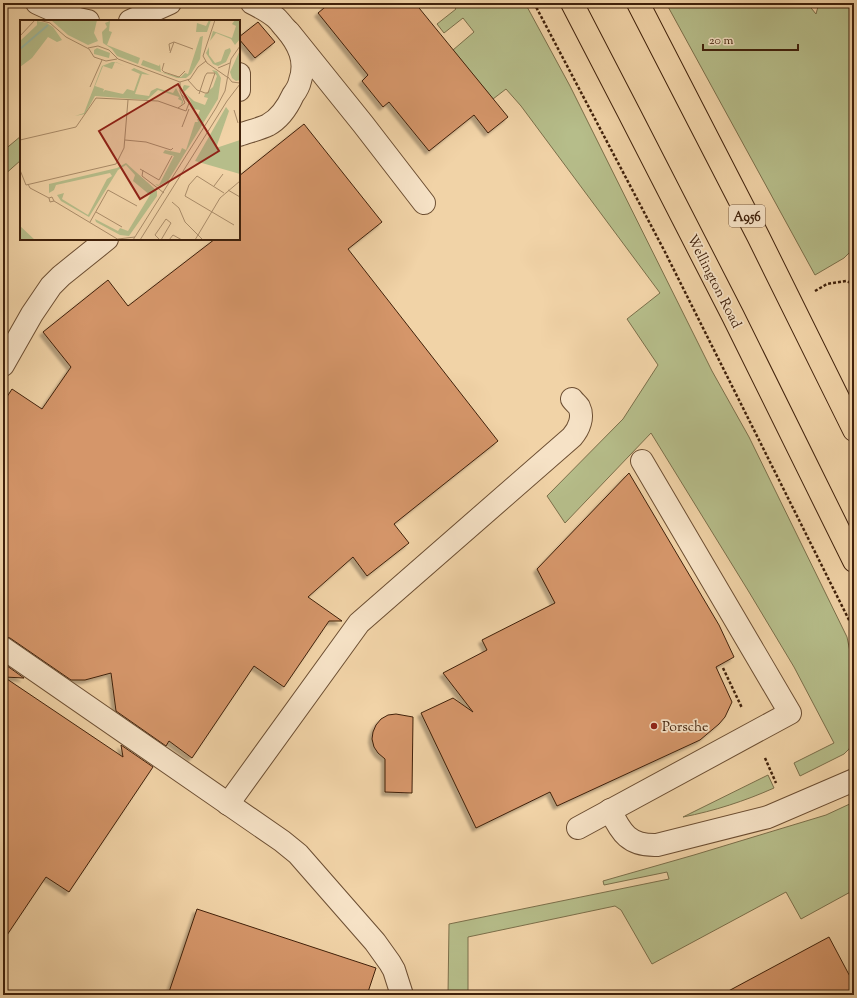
<svg xmlns="http://www.w3.org/2000/svg" width="857" height="998" viewBox="0 0 857 998" font-family="'Sorts Mill Goudy',serif">
<style>
.green{fill:#b6bd8a;stroke:#7b6f4a}
.building{fill:#d5966a;stroke:#40210b;filter:url(#shadow)}
.lines{fill:none;stroke-linecap:round;stroke-linejoin:round}
.minor-casing{stroke:#6c4e32;stroke-width:24}
.major-casing{stroke:#40210b;stroke-width:24}
.path{stroke:#40210b;stroke-width:2.5;stroke-dasharray:3 2;stroke-linecap:butt}
.minor{stroke:#f6e2c6;stroke-width:22}
.major{stroke:#f1d3a7;stroke-width:22}
.poi-dot{fill:#8f2418;stroke:#f6e2c6;stroke-width:1.5}
.labels{text-anchor:middle;stroke-width:3.5;stroke-linejoin:round;paint-order:stroke}
.shield{fill:#f6e2c6;stroke:#775b43;stroke-width:1}
.shield-label{font-size:13px;font-weight:bold;fill:#40210b}
.street-label{font-size:14px;fill:#40210b;stroke:#f6e2c6}
.poi-label{font-size:14px;fill:#40210b;stroke:#f6e2c6;text-anchor:start}
.inset-river{fill:none;stroke:#9bb9a3;stroke-width:2}
.inset-road{fill:none;stroke:#aa8c69;stroke-width:1}
.view{fill:#8f2418;fill-opacity:0.15;stroke:#8f2418;stroke-width:2}
.inset-edge{fill:none;stroke:#40210b;stroke-width:2}
</style>
<defs>
<filter id="shadow"><feDropShadow dx="-3.5" dy="3.5" stdDeviation="1" flood-color="#0004"/></filter>
</defs>
<rect width="100%" height="100%" fill="#f1d3a7"/>
<filter id="stains"><feTurbulence type="fractalNoise" baseFrequency=".005" numOctaves="4"/><feColorMatrix values="0 0 0 0 .2 0 0 0 0 .09 0 0 0 0 .02 0 0 0 .5 -.17"/></filter>
<radialGradient id="worn" r=".72"><stop offset=".6" stop-color="#630" stop-opacity="0"/><stop offset="1" stop-color="#630" stop-opacity=".3"/></radialGradient>
<!-- green -->
<g class="green">
<path d="M 451,3 L 525,3 L 570,86 L 712,371 L 749,437 L 847,637 L 854,671 L 854,739 L 849,749 L 844,754 L 800,776 L 794,763 L 834,743 L 794,667 L 749,592 L 651,433 L 565,523 L 547,496 L 623,419 L 658,365 L 627,319 L 660,293 L 521,106 L 506,89 L 493,99 L 453,50 L 474,32 L 463,18 L 444,33 L 437,24 L 456,9 Z"/>
<path d="M 666,3 L 807,3 L 816,14 L 819,3 L 854,3 L 854,248 L 844,258 L 815,275 Z"/>
<path d="M 21,136 L 21,160 L 3,176 L 3,151 Z"/>
<path d="M 768,775 L 774,788 C 745,801 714,811 683,817 Z"/>
<path d="M 854,802 L 854,890 L 801,919 L 786,892 L 652,964 L 621,910 L 615,906 L 468,937 L 468,995 L 448,995 L 449,924 L 669,879 L 667,872 L 604,885 L 603,881 L 694,855 L 826,815 Z"/>
</g>
<!-- building -->
<g class="building">
<path d="M 330,3 L 415,3 L 508,117 L 488,133 L 474,115 L 429,151 L 389,102 L 383,107 L 362,81 L 368,75 L 318,13 Z"/>
<path d="M 258,22 L 275,42 L 255,58 L 239,39 L 239,37 Z"/>
<path d="M 304,124 L 382,222 L 348,249 L 498,441 L 394,524 L 409,543 L 367,576 L 353,557 L 308,597 L 342,621 L 329,621 L 284,687 L 254,666 L 192,758 L 169,741 L 166,746 L 116,711 L 111,673 L 85,680 L 71,680 L 10,638 L 3,636 L 3,403 L 12,389 L 42,409 L 71,367 L 43,332 L 108,280 L 128,306 L 215,239 L 239,239 L 239,176 Z"/>
<path d="M 629,473 L 719,625 L 734,657 L 716,667 L 732,702 L 725,717 L 719,724 L 700,740 L 557,806 L 550,792 L 476,828 L 421,713 L 453,698 L 473,712 L 443,673 L 487,650 L 482,640 L 555,603 L 537,569 Z"/>
<path d="M 3,663 L 24,678 L 4,677 L 123,757 L 121,745 L 153,767 L 69,892 L 46,877 L 3,941 Z"/>
<path d="M 396,714 L 413,717 L 412,793 L 385,792 L 385,759 L 378,753 L 374,747 L 372,739 L 373,732 L 376,725 L 381,719 L 388,715 Z"/>
<path d="M 197,909 L 376,968 L 367,995 L 168,995 Z"/>
<path d="M 829,937 L 854,984 L 854,995 L 721,995 Z"/>
</g>
<g class="lines">
<!-- minor casing -->
<g class="minor-casing">
<g id="minor">
<path d="M 37,3 C 54,11 70,18 88,21"/>
<path d="M 130,21 L 170,3"/>
<path d="M 289,32 L 363,124 L 424,203"/>
<path d="M 239,74 L 239,90"/>
<path d="M 239,135 C 247,132 260,129 268,125 C 279,119 288,106 293,95 C 296,91 299,86 300,81 C 307,61 299,44 285,28 C 282,25 279,20 275,17 C 268,11 260,7 252,3"/>
<path d="M 3,365 L 32,314 L 51,286 L 61,276 L 107,239"/>
<path d="M 3,648 L 282,841 L 298,854 L 375,942 L 390,963 L 394,970 L 402,995"/>
<path d="M 228,804 L 359,623 L 572,437 C 579,429 584,417 579,407 C 577,404 574,402 572,399"/>
<path d="M 610,810 C 621,833 629,846 657,845 L 768,817 L 854,780"/>
<path d="M 578,828 L 790,713 L 642,461"/>
</g>
</g>
<!-- major casing -->
<g class="major-casing">
<g id="major">
<path d="M 572,3 L 629,113 L 733,316 L 854,561"/>
<path d="M 638,3 L 758,236 L 854,430"/>
</g>
</g>
<!-- path -->
<g class="path">
<path d="M 534,3 L 665,252 L 854,630"/>
<path d="M 815,291 L 827,284 L 846,281 L 854,284"/>
<path d="M 723,668 L 742,708"/>
<path d="M 765,758 L 776,783"/>
</g>
<!-- minor -->
<use href="#minor" class="minor"/>
<!-- major -->
<use href="#major" class="major"/>
</g>
<!-- markers -->
<circle class="poi-dot" cx="654" cy="726" r="4"/>
<g class="labels">
<!-- shield labels -->
<rect class="shield" x="729" y="205" width="36" height="22" rx="3"/>
<g class="shield-label">
<text x="747" y="221">A956</text>
</g>
<!-- street labels -->
<g class="street-label">
<text transform="translate(715 281) rotate(63)" y="5">Wellington Road</text>
</g>
<!-- poi labels -->
<g class="poi-label">
<text x="662" y="731">Porsche</text>
</g>
</g>
<!-- overview -->
<g transform="translate(20 20)">
<rect width="220" height="220" fill="#f1d3a7"/>
<path d="M 31,0 L 77,0 L 74,13 L 78,21 L 68,25 L 48,15 ZM 189,0 L 191,0 L 187,12 L 176,12 L 177,3 L 186,6 ZM 215,0 L 220,0 L 220,19 L 215,25 L 211,19 L 196,13 L 190,21 L 193,11 L 212,18 L 216,6 L 212,4 ZM 17,1 L 27,3 L 33,7 L 42,20 L 37,22 L 28,17 L 12,38 L 0,47 L 0,21 L 17,5 ZM 90,1 L 89,11 L 92,12 L 87,25 L 120,38 L 118,44 L 97,36 L 92,29 L 83,23 L 82,12 L 87,7 L 85,3 ZM 183,16 L 180,39 L 171,54 L 166,58 L 157,58 L 121,45 L 123,40 L 139,46 L 140,44 L 141,52 L 161,57 L 165,53 L 168,54 L 180,17 ZM 189,27 L 189,35 L 195,43 L 201,41 L 205,30 L 210,28 L 211,31 L 206,42 L 198,46 L 193,44 L 186,33 ZM 77,28 L 90,33 L 89,38 L 74,34 L 74,30 ZM 220,30 L 220,60 L 216,61 L 212,58 L 210,52 ZM 92,42 L 96,42 L 105,46 L 95,42 L 92,49 L 83,46 L 75,66 L 84,69 L 83,72 L 85,70 L 103,74 L 107,69 L 114,71 L 120,54 L 111,50 L 114,48 L 130,55 L 122,54 L 115,74 L 129,76 L 131,71 L 137,68 L 153,73 L 156,68 L 163,81 L 163,83 L 161,85 L 162,81 L 158,79 L 159,77 L 138,70 L 127,80 L 75,76 L 65,94 L 55,96 L 64,93 L 82,46 ZM 192,50 L 197,51 L 201,58 L 198,79 L 148,161 L 138,166 L 135,164 L 139,165 L 154,136 L 143,133 L 145,130 L 160,133 L 162,128 L 166,130 L 175,102 L 178,102 L 177,99 L 179,99 L 177,98 L 180,90 L 173,89 L 170,80 L 163,70 L 163,67 L 164,65 L 170,66 L 164,72 L 174,81 L 185,85 L 188,78 L 184,77 L 185,74 L 193,67 L 197,56 ZM 206,87 L 209,91 L 196,128 L 220,120 L 220,154 L 175,141 ZM 106,143 L 137,171 L 137,176 L 109,216 L 100,215 L 76,202 L 75,199 L 98,211 L 100,208 L 108,211 L 130,175 L 113,161 L 115,155 L 106,145 L 98,150 L 69,197 L 41,181 L 37,175 L 44,173 L 42,179 L 68,195 L 87,159 L 92,156 L 90,153 L 36,165 L 34,170 L 29,173 L 29,164 L 97,148 ZM 0,206 L 15,220 L 0,220 Z" fill="#b6bd8a"/>
<path class="inset-river" d="M 0,29 L 28,5"/>
<path class="inset-road" d="M 19,0 L 30,3 L 46,17 L 69,29 L 74,37 L 86,41 L 97,39M 195,0 L 183,36 L 187,43 L 207,57M 0,16 L 15,0M 68,28 L 78,26 L 89,30 L 98,39 L 160,62 L 170,59 L 178,47 L 186,41M 150,31 L 149,24 L 154,22M 150,33 L 154,22 L 173,29M 144,43 L 142,50 L 144,52 L 159,57 L 165,51M 198,48 L 210,43M 208,57 L 212,62 L 220,63M 168,60 L 177,70 L 180,71 L 185,73 L 188,73 L 195,53 L 187,53 L 185,56 L 179,74M 70,67 L 82,40M 158,88 L 165,83 L 160,71 L 160,62M 214,90 L 218,103M 162,107 L 169,89M 0,120 L 56,107 L 76,78 L 138,81 L 166,91 L 169,83 L 162,75M 105,120 L 126,122 L 151,130 L 153,128M 120,149 L 139,160 L 152,136M 0,150 L 6,165 L 96,144 L 104,128 L 108,80M 123,150 L 122,156 L 144,173M 8,164 L 10,168 L 29,178M 194,166 L 203,154M 208,170 L 220,177M 204,173 L 177,156 L 169,165 L 165,176 L 214,205M 34,181 L 30,182 L 29,178 L 32,177 L 34,181 L 99,220M 152,182 L 159,188 L 165,202 L 183,220M 76,192 L 102,207M 70,202 L 88,170 L 117,186M 98,219 L 115,217M 113,220 L 196,88 L 205,71 L 211,39 L 220,26M 120,220 L 207,81 L 220,64M 140,220 L 135,215 L 146,199 L 151,203 L 141,220M 149,220 L 153,215 L 162,220M 175,220 L 200,178 L 220,161"/>
<path class="view" d="M 158,64 L 199,131 L 120,179 L 79,111 Z"/>
<rect width="220" height="220" class="inset-edge"/>
</g>
<!-- margin -->
<rect width="857" height="998" fill="none" stroke="#f1d3a7" stroke-width="16"/>
<rect x="4" y="4" width="849" height="990" fill="none" stroke="#40210b" stroke-width="2"/>
<rect x="8" y="8" width="841" height="982" fill="none" stroke="#40210b"/>
<!-- scale -->
<path d="M703 44v6h95v-6" fill="none" stroke="#40210b" stroke-width="2"/>
<text x="709" y="44" font-size="12" fill="#40210b" stroke="#f6e2c6" stroke-width="3" paint-order="stroke">20 m</text>
<rect width="100%" height="100%" filter="url(#stains)"/>
<rect width="100%" height="100%" fill="url(#worn)"/>
</svg>
